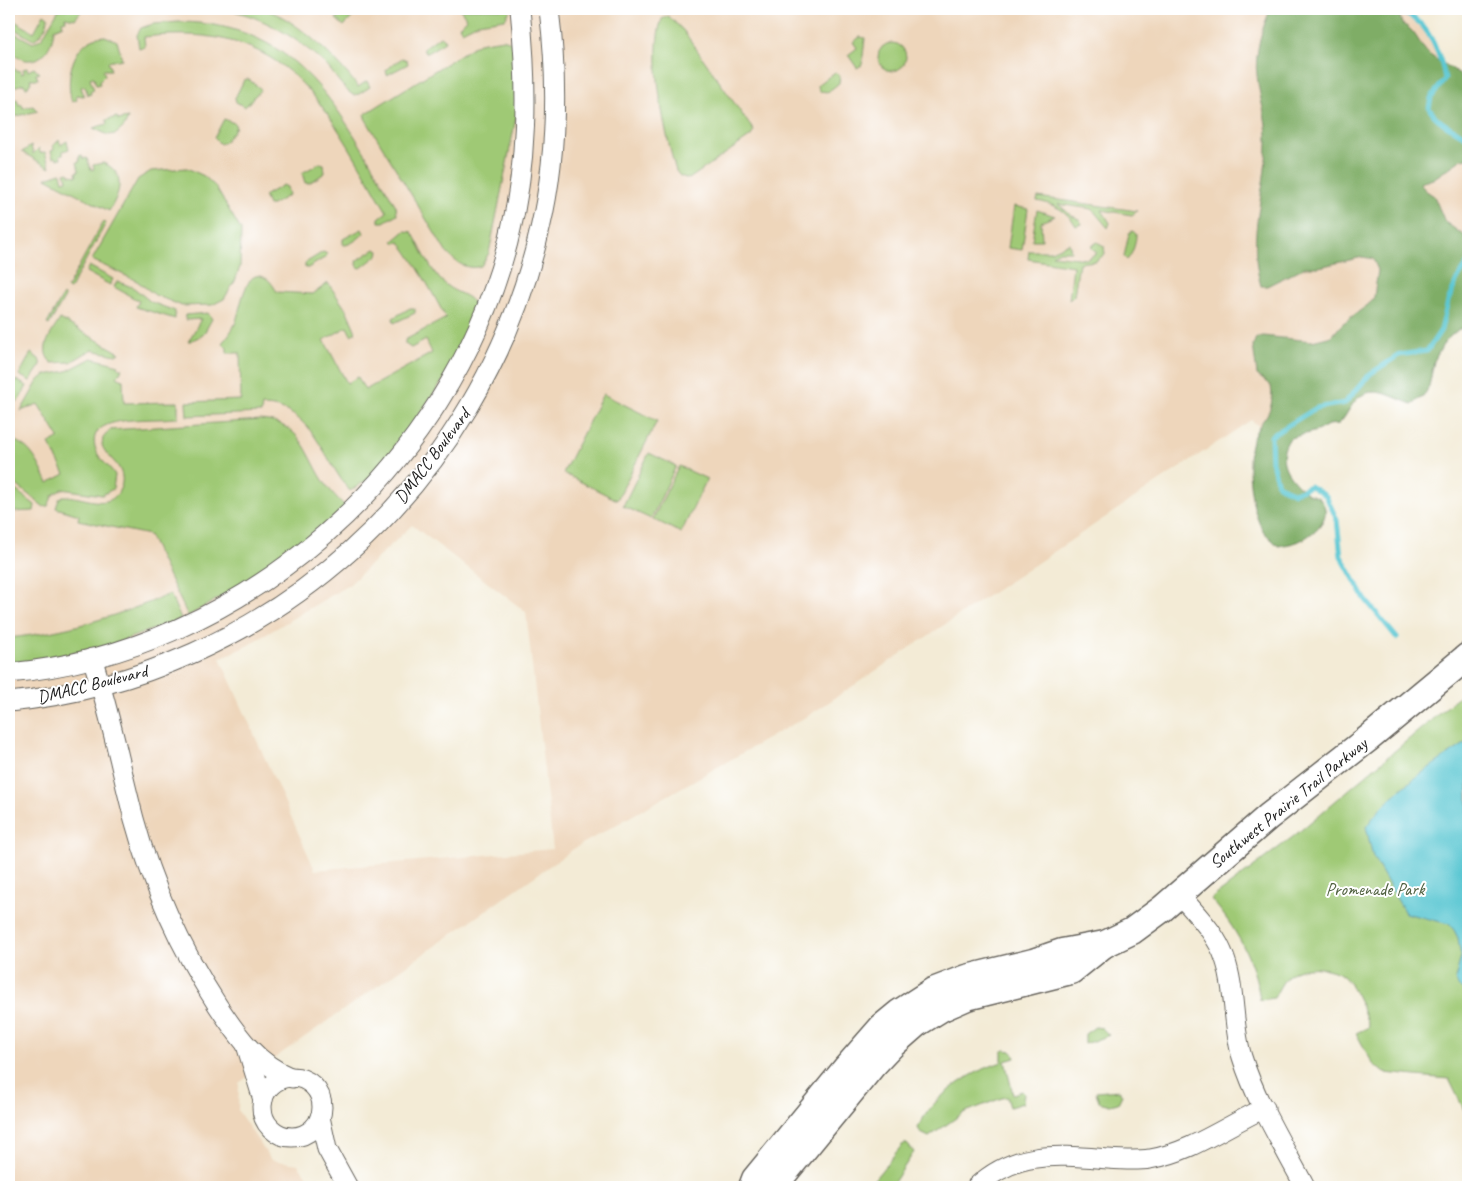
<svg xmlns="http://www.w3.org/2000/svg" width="1477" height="1196" viewBox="0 0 1477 1196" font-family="Caveat,sans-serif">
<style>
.built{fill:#eed6bb;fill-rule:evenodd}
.green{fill:#9fc975;stroke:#5e7248}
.forest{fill:#7fad66;stroke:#4e6441}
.water{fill:#5bc7d3;stroke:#3c7278}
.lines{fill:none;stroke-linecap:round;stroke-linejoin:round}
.stream{stroke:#5bc7d3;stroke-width:5}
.street-casing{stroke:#67645d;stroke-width:21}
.secondary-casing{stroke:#67645d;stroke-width:29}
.street{stroke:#fff;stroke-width:19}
.secondary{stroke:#fff;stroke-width:26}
.labels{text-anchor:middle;stroke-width:4;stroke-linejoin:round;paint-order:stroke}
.street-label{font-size:18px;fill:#1c1c1c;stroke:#fff}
.park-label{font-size:18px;fill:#506140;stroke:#fff}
</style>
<rect width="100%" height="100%" fill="#fff"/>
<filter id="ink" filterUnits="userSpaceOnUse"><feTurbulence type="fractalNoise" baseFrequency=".02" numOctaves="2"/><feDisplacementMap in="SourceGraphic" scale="10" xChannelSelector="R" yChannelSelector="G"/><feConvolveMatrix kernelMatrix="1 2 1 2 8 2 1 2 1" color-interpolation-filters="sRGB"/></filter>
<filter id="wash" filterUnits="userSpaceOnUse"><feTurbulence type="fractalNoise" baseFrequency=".0096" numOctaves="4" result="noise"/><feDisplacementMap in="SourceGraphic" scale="20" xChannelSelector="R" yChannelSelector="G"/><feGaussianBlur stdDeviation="1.12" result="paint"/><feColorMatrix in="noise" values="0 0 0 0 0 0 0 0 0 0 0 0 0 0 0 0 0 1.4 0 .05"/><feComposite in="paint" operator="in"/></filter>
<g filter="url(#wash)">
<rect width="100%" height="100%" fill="#f3ebd6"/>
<!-- built -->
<path class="built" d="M 9,9 L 1388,9 L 1413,17 L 1428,33 L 1468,138 L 1468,262 L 1271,436 L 1251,420 L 811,714 L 575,848 L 239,1083 L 238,1111 L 271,1160 L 298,1164 L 315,1187 L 9,1187 ZM 412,525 L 526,612 L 553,849 L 315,870 L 220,658 L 245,647 L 350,584 Z"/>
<!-- green -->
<g class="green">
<path d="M 59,9 L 83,9 L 75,19 L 65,17 L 66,20 L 62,21 L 63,25 L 54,29 C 53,42 46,62 26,60 C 20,59 17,54 12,55 L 9,52 L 9,30 L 33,43 L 42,38 Z"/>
<path d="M 226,9 C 238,9 251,7 262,9 C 292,14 341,63 358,87 L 367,81 L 370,87 L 359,94 L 353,95 C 342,88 335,75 327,66 C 298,38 266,18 226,9 Z"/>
<path d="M 343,9 L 360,9 L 344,26 L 336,19 Z"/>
<path d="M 460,9 L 511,9 L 505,19 L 478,23 L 462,31 L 459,26 L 467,19 Z"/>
<path d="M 44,14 L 48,17 C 48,26 41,36 33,40 L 9,26 L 9,18 L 34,32 Z"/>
<path d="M 668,16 L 683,30 L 754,131 L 751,136 L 689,179 L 680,176 L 676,171 C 665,134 648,55 662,19 Z"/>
<path d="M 179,22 C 302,23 341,114 396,206 L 397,214 L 384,222 L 379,222 L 379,218 L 387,212 C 323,104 290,20 144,37 L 145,47 L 139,48 L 137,35 L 141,28 L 153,24 Z"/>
<path d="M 105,36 L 117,41 L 122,59 L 108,62 L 111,70 L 103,70 L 105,75 L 99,81 L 100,84 L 96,85 L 94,77 L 90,78 L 94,90 L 90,91 L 91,94 L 88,95 L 85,86 L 81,87 L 84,96 L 76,95 L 77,100 L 72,102 C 64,77 74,37 105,36 Z"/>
<path d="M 440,36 L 444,38 L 445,42 L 427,53 L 424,52 L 424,48 Z"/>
<path d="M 860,37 L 865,38 L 862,65 L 857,68 L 848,55 L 857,48 L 853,42 Z"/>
<path d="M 503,39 L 511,42 L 514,48 L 518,108 L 489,253 L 481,266 C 467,271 455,262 446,252 L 365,118 L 365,114 L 479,43 Z"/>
<circle cx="892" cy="57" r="14"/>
<path d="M 402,58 L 407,60 L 408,64 L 387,75 L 386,70 Z"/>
<path d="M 11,66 L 17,71 L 20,70 L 21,74 L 24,73 L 23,69 L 27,68 L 28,71 L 34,68 L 40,73 L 36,74 L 38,79 L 30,79 L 31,83 L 28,85 L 28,87 L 26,88 L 24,84 L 13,87 L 14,91 L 9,93 L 9,67 Z"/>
<path d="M 835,72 L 840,76 L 839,83 L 828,92 L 819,91 L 818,85 Z"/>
<path d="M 248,79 L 261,89 L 245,107 L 236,102 L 235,98 L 244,80 Z"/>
<path d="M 17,99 L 19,105 L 22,104 L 23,108 L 33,106 L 38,111 L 9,118 L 10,101 Z"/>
<path d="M 117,117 L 118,120 L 128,118 L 124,127 L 116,134 L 108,135 L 93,128 L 107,124 L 106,120 Z"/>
<path d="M 224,119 L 234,123 L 236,127 L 225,142 L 220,144 L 214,138 Z"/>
<path d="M 59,140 L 61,145 L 67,141 L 69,149 L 63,151 L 63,154 L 60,155 L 61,158 L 57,159 L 56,157 L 53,158 L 51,151 L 54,150 L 53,146 Z"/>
<path d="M 31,146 L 33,154 L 39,148 L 40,153 L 45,152 L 50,168 L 22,152 Z"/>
<path d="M 82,155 L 83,159 L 87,158 L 91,170 L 94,169 L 93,165 L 103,163 C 127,172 120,194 109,211 L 46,178 L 61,173 L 63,181 L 67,180 L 65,173 L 69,172 L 70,175 L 77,176 L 76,172 L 79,171 L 77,162 L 80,161 L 79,156 Z"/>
<path d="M 320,163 L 324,164 L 325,173 L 309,183 L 305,183 L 302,173 Z"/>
<path d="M 187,168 L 204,176 L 215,186 L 241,230 L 240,267 L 235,281 L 224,299 L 212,305 L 182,306 L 155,295 L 137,281 L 92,260 L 138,179 L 151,171 Z"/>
<path d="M 283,185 L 287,187 L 289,195 L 272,205 L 268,205 L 264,196 Z"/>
<path d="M 1038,197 L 1137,211 L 1132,215 L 1102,210 L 1110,223 L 1108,228 L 1092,209 L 1058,204 L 1072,216 L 1080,219 L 1081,224 L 1076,226 C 1067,210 1053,204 1037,201 Z"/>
<path d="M 1014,206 L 1028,209 L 1022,250 L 1008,248 Z"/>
<path d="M 1037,210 L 1055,216 L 1041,222 L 1042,240 L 1032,240 Z"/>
<path d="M 103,222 L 106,223 L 70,289 L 67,288 Z"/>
<path d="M 362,229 L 364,233 C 360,238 349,246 343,245 L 343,239 Z"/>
<path d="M 405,231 L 412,232 C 422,249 431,273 446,285 C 457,295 475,294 476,312 L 451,369 L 378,473 L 350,491 C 323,460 313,406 262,406 L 261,413 L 187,416 L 186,402 L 241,400 L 240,353 L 227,353 L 227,348 L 222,343 C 227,337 232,331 235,324 C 240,313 244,271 261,276 C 269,278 273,285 277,292 L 313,294 L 328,283 L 347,311 L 356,332 L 351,335 L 347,327 L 324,340 L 347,383 L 358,377 L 365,390 L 432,353 L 426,340 L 411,348 L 405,344 L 405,340 L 446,318 C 432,292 418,266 400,242 L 395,243 L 393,241 Z"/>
<path d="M 1133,231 L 1136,234 C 1136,242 1133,254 1127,260 L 1124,257 L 1129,233 Z"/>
<path d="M 1097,242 L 1104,246 L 1105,254 L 1096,261 L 1079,263 L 1074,296 L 1069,300 L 1073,266 L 1028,259 L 1029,251 L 1051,251 L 1069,243 L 1071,251 L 1060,251 L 1052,255 L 1086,259 L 1097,253 L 1091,247 Z"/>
<path d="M 375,249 L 379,251 L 378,255 L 361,268 L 358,267 L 356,261 Z"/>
<path d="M 323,252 L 327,254 L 326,257 L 308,268 L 305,268 L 305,263 Z"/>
<path d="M 89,266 L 113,279 L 110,285 L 86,272 Z"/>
<path d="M 117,281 L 134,288 L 151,302 L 175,311 L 175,319 L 136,307 L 139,301 L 114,287 Z"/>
<path d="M 63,295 L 65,297 L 49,325 L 47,324 Z"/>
<path d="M 410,308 L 415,309 L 415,313 L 394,323 L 393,318 Z"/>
<path d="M 208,313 L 212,319 L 203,335 L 188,342 L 201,319 L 186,320 L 185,315 Z"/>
<path d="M 60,319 L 120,353 L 116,355 L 91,350 L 71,362 L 52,363 C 37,350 52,333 60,319 Z"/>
<path d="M 31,353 L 39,359 L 41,365 L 30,381 L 19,375 Z"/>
<path d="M 92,358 L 119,365 L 118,367 L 122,369 L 117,377 L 123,380 L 124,403 L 178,402 L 178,417 C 159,423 82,410 96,450 C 99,460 110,466 115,475 L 113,489 L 102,495 L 62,489 L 53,495 L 48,506 L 44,507 L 9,479 L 9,439 C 32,445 38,463 48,483 L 65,474 L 49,444 L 59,438 L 38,404 L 21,411 L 38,381 L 45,375 L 67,371 Z"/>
<path d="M 16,380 L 27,386 L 20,399 L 9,408 L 9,394 Z"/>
<path d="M 603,394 L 657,421 L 617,500 L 563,473 Z"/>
<path d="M 261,420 C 302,424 305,451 323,480 C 329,490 337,498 346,507 L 273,567 L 188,616 L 149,535 L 78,520 L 79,515 L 56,508 L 59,499 L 63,496 C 82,495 110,513 120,489 C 123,483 123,476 120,470 C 116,461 105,455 102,445 L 103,438 L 110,430 Z"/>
<path d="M 649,453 L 676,466 L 651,519 L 623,506 Z"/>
<path d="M 679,466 L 707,479 L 681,533 L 653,519 Z"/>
<path d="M 9,485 L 35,505 L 34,511 L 9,512 Z"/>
<path d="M 170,594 L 181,619 L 108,646 L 9,666 L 9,638 C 65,632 118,616 170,594 Z"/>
<path d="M 1468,689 L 1468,1118 L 1449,1079 L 1384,1073 L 1373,1064 L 1356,1033 L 1369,1027 C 1363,1010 1357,990 1343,976 C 1333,967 1307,965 1295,971 C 1284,976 1279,989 1274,998 L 1260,1000 C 1255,961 1236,928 1211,899 L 1294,836 Z"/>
<path d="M 1095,1027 L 1102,1028 L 1109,1035 L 1085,1044 L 1085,1034 Z"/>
<path d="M 1005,1050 L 1011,1051 L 1015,1055 L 1015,1058 L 1005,1061 L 1013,1094 L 1022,1091 L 1024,1093 L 1023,1103 L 1010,1107 L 1007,1097 L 1002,1098 L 963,1113 L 929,1137 L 921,1133 L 918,1128 C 933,1095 969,1073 1002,1062 L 1002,1052 Z"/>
<path d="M 1119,1090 L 1122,1095 L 1118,1103 L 1110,1105 L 1099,1102 L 1096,1092 Z"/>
<path d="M 903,1144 L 907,1144 L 914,1152 L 891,1187 L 868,1187 Z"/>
</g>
<!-- forest -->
<path class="forest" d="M 1271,9 L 1308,9 L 1327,12 L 1328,9 L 1398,9 L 1402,24 C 1417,30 1418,45 1430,55 C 1438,62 1451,66 1459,74 C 1474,88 1468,139 1468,158 L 1462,159 L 1433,179 L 1420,183 L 1425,190 L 1434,196 L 1445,222 L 1468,238 L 1468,329 L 1459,329 L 1445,341 L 1434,361 L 1429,387 L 1423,397 L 1412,404 C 1395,399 1374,383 1357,399 C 1350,406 1346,417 1339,424 L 1328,425 L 1317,431 L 1290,438 C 1274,460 1289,478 1307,493 C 1311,496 1317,495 1320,499 C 1336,517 1312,536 1297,542 C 1291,544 1284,545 1278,546 C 1274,541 1268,537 1264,532 C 1251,514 1244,459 1253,438 C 1263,414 1275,416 1271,386 L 1257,375 L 1253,345 L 1256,338 L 1263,336 L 1312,341 L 1332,336 L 1342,324 L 1369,304 L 1374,297 L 1378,270 L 1373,259 L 1363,257 L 1319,267 L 1305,267 L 1267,286 L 1261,286 C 1246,235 1266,193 1267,143 C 1268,120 1259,98 1257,75 C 1254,56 1262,26 1271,9 Z"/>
<!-- water -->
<path class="water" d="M 1466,743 L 1468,744 L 1468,996 L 1458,986 L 1455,979 L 1461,957 L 1458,938 L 1454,930 L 1449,924 L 1405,913 L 1373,857 L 1366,827 C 1391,791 1430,767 1466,743 Z"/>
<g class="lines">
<!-- stream -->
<g class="stream">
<path d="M 1388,9 C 1396,11 1404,13 1411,17 C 1430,26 1442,60 1445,79 L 1431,98 L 1429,108 C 1437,123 1455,129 1468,138"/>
<path d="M 1397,638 L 1365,599 L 1341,556 L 1337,520 L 1326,496 L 1310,486 L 1294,493 L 1278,485 L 1272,462 L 1271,436 L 1316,408 L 1345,403 L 1370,374 L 1399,355 L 1427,351 L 1441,330 L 1448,301 L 1457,280 L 1468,262"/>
<path d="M 1465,718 L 1468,721"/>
</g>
</g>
</g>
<g filter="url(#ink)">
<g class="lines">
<!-- street casing -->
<g class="street-casing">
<g id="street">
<path d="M 92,658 C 110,711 120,766 134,819 C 152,885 181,949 218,1006 C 238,1036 257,1064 292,1078"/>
<path d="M 9,673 C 244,652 449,469 508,242 C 528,165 528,87 520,9"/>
<path d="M 9,702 C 269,676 482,483 540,229 C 557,157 558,82 549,9"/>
<path d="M 1179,894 C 1196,914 1217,934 1225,959 C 1236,990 1232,1025 1242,1057 C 1256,1102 1283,1145 1305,1187"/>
<path d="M 247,1048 L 263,1100"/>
<circle cx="292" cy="1107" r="30"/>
<path d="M 320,1117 L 327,1149 L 348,1187"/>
<path d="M 976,1187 C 1016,1150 1057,1155 1108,1159 C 1122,1160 1136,1161 1150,1159 C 1192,1152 1227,1125 1265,1108"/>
</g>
</g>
<!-- secondary casing -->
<g class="secondary-casing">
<g id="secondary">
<path d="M 752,1187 L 755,1179 L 847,1067 L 882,1027 L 899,1013 L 933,991 L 967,978 L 1033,962 L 1062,952 L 1105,944 L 1132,931 L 1162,909 L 1268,817 L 1369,738 L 1468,656"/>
<path d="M 773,1187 L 873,1065 L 892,1045 L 916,1024 L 942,1008 L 967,997 L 1071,971 L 1102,946"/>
</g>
</g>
<!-- street -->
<use href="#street" class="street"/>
<!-- secondary -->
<use href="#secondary" class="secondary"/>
</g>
</g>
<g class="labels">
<!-- street labels -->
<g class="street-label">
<text transform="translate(432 456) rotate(-53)" y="6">DMACC Boulevard</text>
<text transform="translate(92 684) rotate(-14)" y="6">DMACC Boulevard</text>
<text transform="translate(1288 803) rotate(-39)" y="6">Southwest Prairie Trail Parkway</text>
</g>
<!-- park labels -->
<g class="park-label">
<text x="1375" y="895">Promenade Park</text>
</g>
</g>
<!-- margin -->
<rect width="1477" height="1196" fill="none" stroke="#fff" stroke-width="30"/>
</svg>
